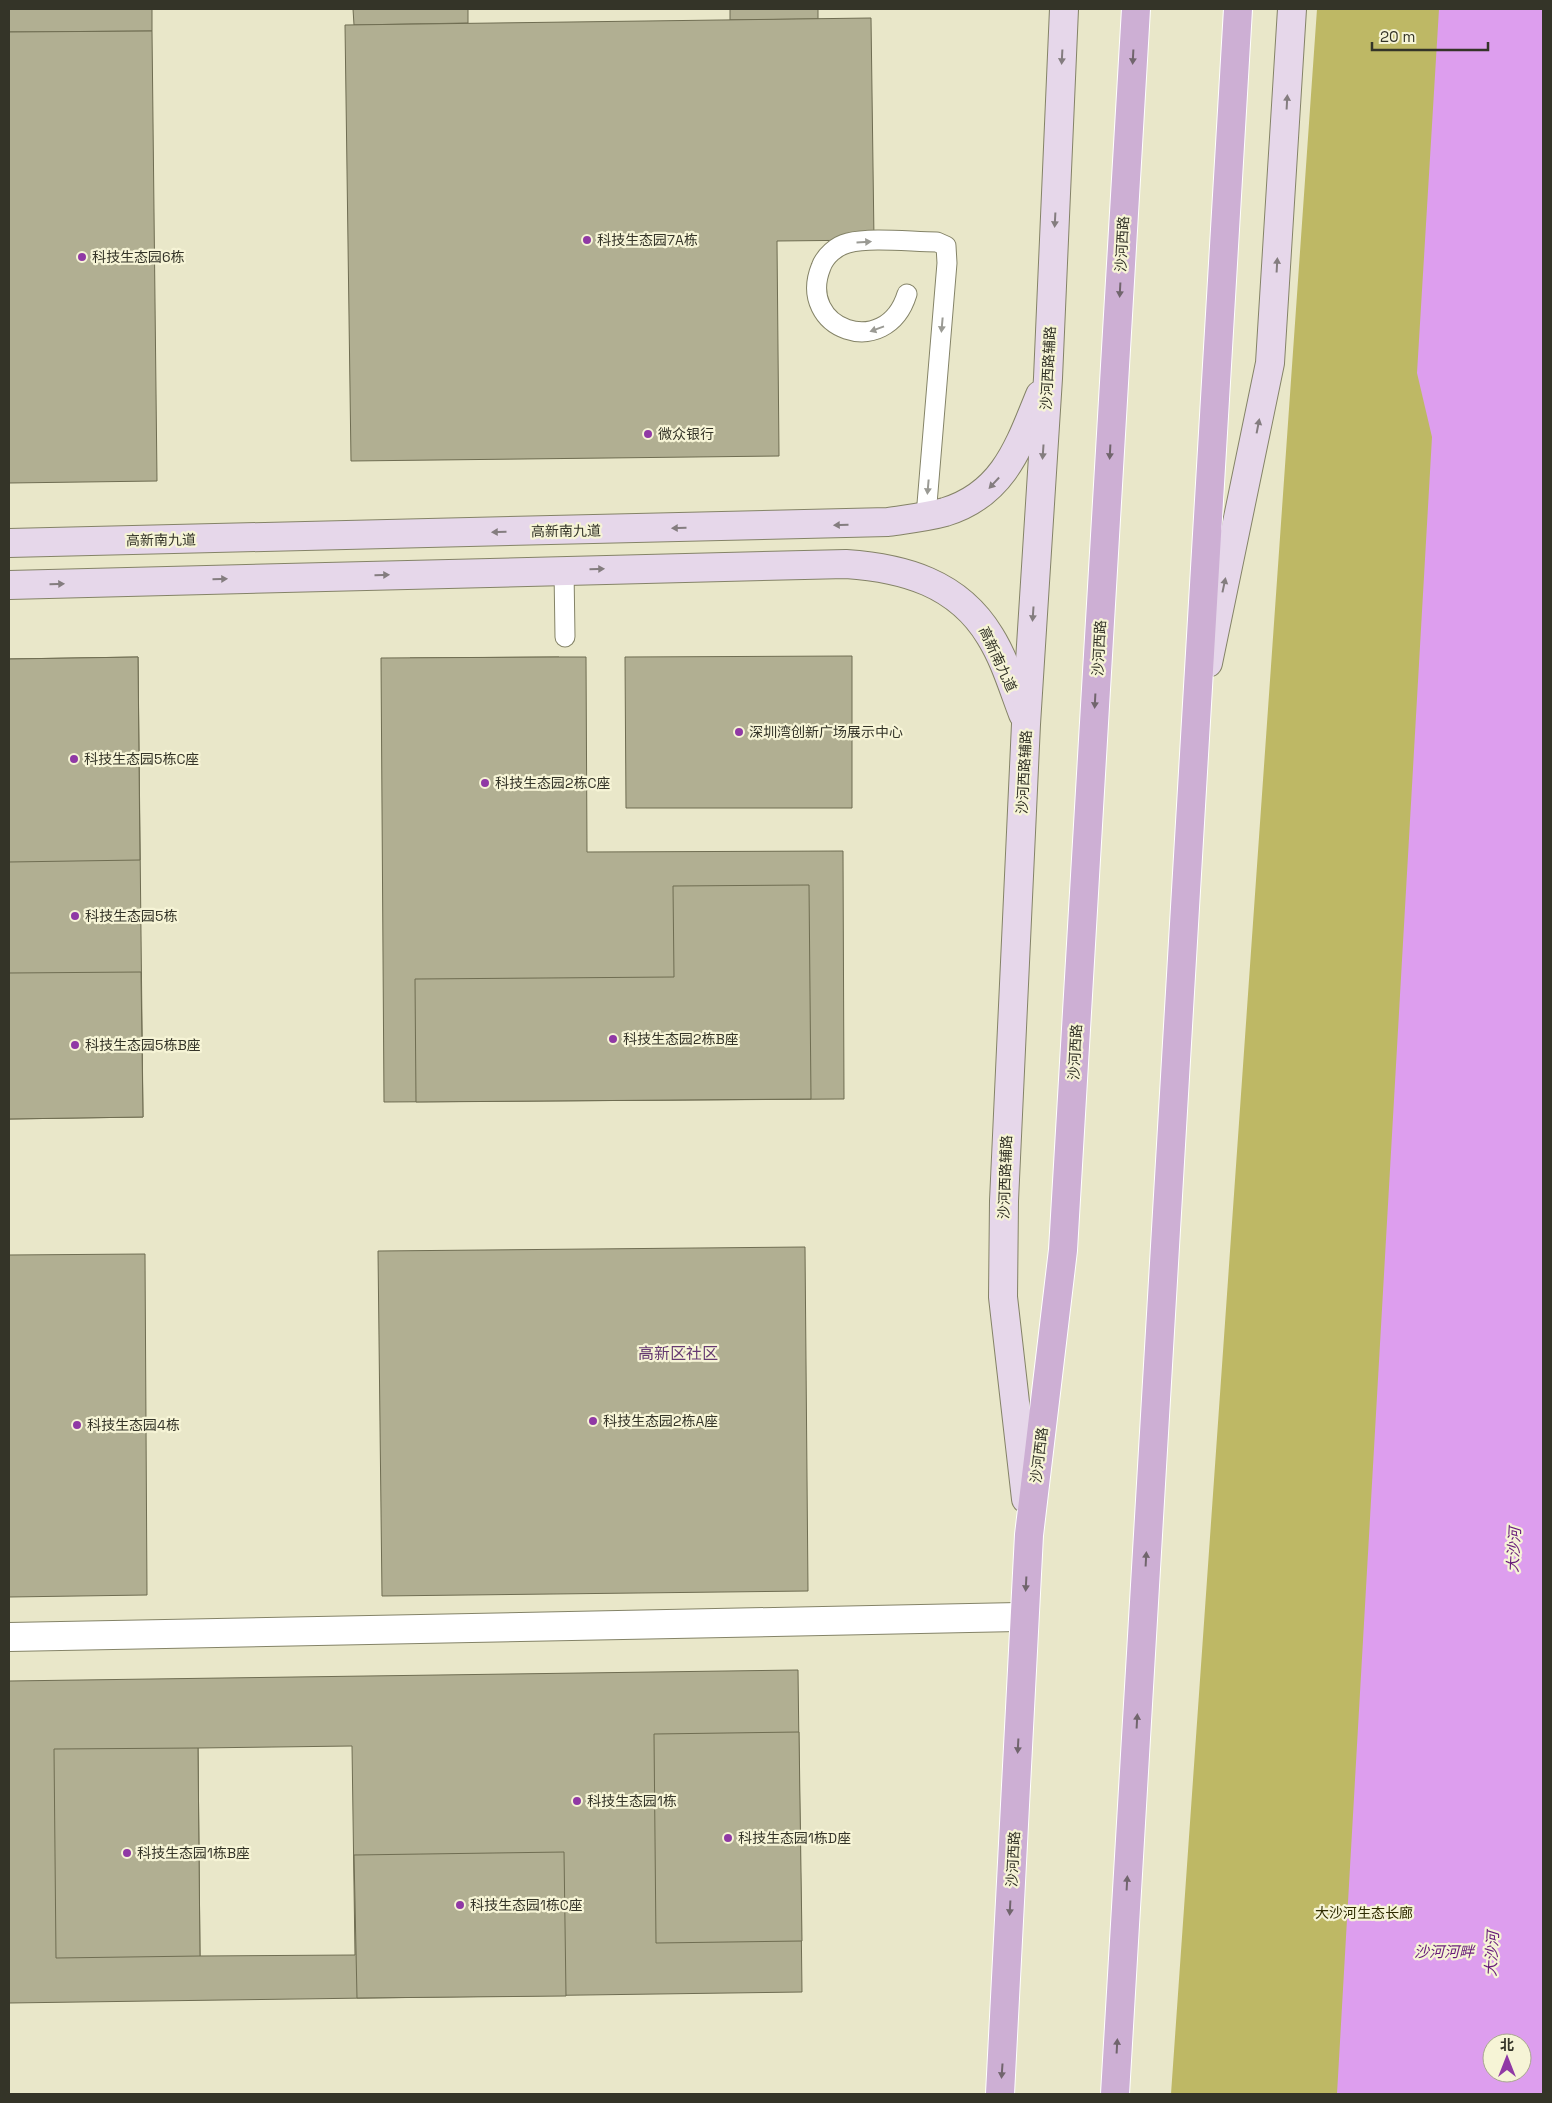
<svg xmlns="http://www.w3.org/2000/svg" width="1552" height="2103" viewBox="0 0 1552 2103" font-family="'Space Grotesk','Noto Sans SC',sans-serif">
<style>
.green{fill:#beb865;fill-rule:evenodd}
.water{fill:#dd9eee;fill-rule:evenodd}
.building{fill:#b1af92;stroke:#6f6d52;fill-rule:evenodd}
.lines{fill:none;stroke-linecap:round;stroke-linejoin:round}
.lane-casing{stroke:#848367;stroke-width:21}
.street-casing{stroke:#848367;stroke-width:30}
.secondary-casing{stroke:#848367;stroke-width:30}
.primary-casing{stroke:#fff;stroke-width:30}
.lane{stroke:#fff;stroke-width:19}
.street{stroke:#fff;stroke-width:28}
.secondary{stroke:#e6d7ea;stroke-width:28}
.primary{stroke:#cdafd4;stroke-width:28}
.oneway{fill:#847d7f}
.oneway2{fill:#71656d}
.oneway3{fill:#9a9a94}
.poi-dot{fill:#9039a5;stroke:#f6f4d6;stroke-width:2}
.labels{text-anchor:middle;stroke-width:4.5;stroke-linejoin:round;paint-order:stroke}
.poi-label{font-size:14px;fill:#343428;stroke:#f6f4d6;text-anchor:start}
.street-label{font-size:14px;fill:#343428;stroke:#f6f4d6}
.park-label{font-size:14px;fill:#2f2b00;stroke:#f6f4d6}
.water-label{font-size:15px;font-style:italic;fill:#671a79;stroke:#f6f4d6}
.quarter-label{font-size:16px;fill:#653a71;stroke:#f6f4d6}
</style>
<rect width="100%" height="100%" fill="#e9e7c9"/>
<!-- green -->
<path class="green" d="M 1317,9 L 1543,9 L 1543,2094 L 1171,2094 ZM 1492,2043 L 1522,2043 L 1522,2073 L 1492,2073 Z"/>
<!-- water -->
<path class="water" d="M 1439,9 L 1543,9 L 1543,2094 L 1337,2094 L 1432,437 L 1417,373 ZM 1492,2043 L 1522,2043 L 1522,2073 L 1492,2073 Z"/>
<!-- building -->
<g class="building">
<path d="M 9,9 L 152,9 L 152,31 L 9,32 Z"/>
<path d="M 353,9 L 468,9 L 468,23 L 354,25 Z"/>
<path d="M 730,9 L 818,9 L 818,19 L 730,20 Z"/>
<path d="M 871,18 L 874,240 L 777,241 L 779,456 L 351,461 L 345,25 Z"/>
<path d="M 152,31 L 157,481 L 9,483 L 9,32 Z"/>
<path d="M 852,656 L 852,808 L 626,808 L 625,657 Z"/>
<path d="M 138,657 L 143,1117 L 9,1119 L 9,659 Z"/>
<path d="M 138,657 L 140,860 L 9,862 L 9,659 Z"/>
<path d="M 559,657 L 561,908 L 411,909 L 410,658 Z"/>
<path d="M 559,657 L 586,657 L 587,852 L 843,851 L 844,1099 L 384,1102 L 381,658 Z"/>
<path d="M 809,885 L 811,1099 L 416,1102 L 415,979 L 674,977 L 673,886 Z"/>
<path d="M 141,972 L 143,1117 L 9,1119 L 9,973 Z"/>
<path d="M 805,1247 L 808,1591 L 382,1596 L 378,1251 Z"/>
<path d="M 145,1254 L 147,1595 L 9,1597 L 9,1255 Z"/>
<path d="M 798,1670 L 802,1992 L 9,2003 L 9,1681 ZM 352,1746 L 355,1955 L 200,1956 L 198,1748 Z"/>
<path d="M 799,1732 L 802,1941 L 656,1943 L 654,1734 Z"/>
<path d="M 198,1748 L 200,1956 L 56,1958 L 54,1749 Z"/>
<path d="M 564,1852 L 566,1996 L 357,1998 L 354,1855 Z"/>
</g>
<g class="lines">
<!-- lane casing -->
<g class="lane-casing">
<g id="lane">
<path d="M 907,294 C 886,362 796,329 821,267 C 825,256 836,246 848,243 C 871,237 912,242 937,242 L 946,246 L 947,263 L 926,516"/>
<path d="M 564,570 L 565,637"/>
</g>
</g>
<!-- street casing -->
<g class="street-casing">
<path id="street" d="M 9,1637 L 1024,1617"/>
</g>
<!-- secondary casing -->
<g class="secondary-casing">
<g id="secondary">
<path d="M 9,543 L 888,522 C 907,519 927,517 945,512 C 1004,494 1019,446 1040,395"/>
<path d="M 9,585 L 846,564 C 904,568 958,583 990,636 C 1005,660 1013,688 1023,714"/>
<path d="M 1208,663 L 1270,363 L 1292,9"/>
<path d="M 1026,1499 L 1003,1297 L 1004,1201 L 1026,724 L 1048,378 L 1064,9"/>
</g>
</g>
<!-- primary casing -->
<g class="primary-casing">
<g id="primary">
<path d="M 1000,2094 L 1029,1535 L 1063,1250 L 1136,9"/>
<path d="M 1115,2094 L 1238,9"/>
</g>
</g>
<!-- lane -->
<use href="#lane" class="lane"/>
<!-- street -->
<use href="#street" class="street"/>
<!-- secondary -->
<use href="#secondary" class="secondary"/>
<!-- primary -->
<use href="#primary" class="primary"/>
</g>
<!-- one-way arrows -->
<defs><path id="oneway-solid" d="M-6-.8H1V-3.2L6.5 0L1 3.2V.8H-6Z" transform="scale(1.25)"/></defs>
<g class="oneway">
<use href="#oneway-solid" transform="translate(1062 57) rotate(93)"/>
<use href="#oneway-solid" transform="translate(1287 102) rotate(-87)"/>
<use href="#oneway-solid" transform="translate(1055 220) rotate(93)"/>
<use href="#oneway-solid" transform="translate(1277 265) rotate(-87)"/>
<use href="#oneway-solid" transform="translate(1258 426) rotate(-79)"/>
<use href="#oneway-solid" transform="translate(1043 452) rotate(94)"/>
<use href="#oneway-solid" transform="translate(994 483) rotate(133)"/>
<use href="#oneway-solid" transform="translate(841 525) rotate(178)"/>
<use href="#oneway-solid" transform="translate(679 528) rotate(179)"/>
<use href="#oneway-solid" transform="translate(499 532) rotate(179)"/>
<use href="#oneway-solid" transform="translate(597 569) rotate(-1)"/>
<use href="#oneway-solid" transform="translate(382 575) rotate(-1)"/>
<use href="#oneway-solid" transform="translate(220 579) rotate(-1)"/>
<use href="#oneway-solid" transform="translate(57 584) rotate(-2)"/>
<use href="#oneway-solid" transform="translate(1224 585) rotate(-78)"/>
<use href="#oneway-solid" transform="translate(1033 614) rotate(94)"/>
</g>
<g class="oneway2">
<use href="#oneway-solid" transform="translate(1133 57) rotate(93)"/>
<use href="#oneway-solid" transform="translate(1120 290) rotate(93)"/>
<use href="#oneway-solid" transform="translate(1110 452) rotate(93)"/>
<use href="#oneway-solid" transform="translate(1095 701) rotate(93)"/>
<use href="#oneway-solid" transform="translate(1146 1559) rotate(-87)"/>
<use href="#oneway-solid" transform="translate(1026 1584) rotate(93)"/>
<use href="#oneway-solid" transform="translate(1137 1721) rotate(-87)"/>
<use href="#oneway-solid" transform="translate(1018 1746) rotate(93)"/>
<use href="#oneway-solid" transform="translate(1127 1883) rotate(-87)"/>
<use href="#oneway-solid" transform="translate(1010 1908) rotate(93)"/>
<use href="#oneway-solid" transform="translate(1117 2046) rotate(-87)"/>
<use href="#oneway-solid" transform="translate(1002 2071) rotate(94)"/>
</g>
<g class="oneway3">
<use href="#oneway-solid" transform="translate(864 242) rotate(-3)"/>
<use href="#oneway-solid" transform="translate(942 325) rotate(95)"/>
<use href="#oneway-solid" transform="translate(877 329) rotate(160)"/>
<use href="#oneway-solid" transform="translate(928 487) rotate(95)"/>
</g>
<!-- markers -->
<g class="poi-dot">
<circle cx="587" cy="240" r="5"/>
<circle cx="82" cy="257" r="5"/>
<circle cx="648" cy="434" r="5"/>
<circle cx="739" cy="732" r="5"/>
<circle cx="74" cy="759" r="5"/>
<circle cx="485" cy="783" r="5"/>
<circle cx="75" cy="916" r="5"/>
<circle cx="613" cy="1039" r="5"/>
<circle cx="75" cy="1045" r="5"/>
<circle cx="593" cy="1421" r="5"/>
<circle cx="77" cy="1425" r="5"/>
<circle cx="577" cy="1801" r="5"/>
<circle cx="728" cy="1838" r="5"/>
<circle cx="127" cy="1853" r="5"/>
<circle cx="460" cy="1905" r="5"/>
</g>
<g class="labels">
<!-- poi labels -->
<g class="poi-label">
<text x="597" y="245">科技生态园7A栋</text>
<text x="92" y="262">科技生态园6栋</text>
<text x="658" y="439">微众银行</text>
<text x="749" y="737">深圳湾创新广场展示中心</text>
<text x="84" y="764">科技生态园5栋C座</text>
<text x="495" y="788">科技生态园2栋C座</text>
<text x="85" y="921">科技生态园5栋</text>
<text x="623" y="1044">科技生态园2栋B座</text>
<text x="85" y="1050">科技生态园5栋B座</text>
<text x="603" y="1426">科技生态园2栋A座</text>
<text x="87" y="1430">科技生态园4栋</text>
<text x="587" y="1806">科技生态园1栋</text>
<text x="738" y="1843">科技生态园1栋D座</text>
<text x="137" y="1858">科技生态园1栋B座</text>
<text x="470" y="1910">科技生态园1栋C座</text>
</g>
<!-- street labels -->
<g class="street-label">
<text transform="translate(1122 244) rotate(-87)" y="5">沙河西路</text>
<text transform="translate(1048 368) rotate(-87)" y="5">沙河西路辅路</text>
<text transform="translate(566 531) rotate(-1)" y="5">高新南九道</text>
<text transform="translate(161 540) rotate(-1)" y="5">高新南九道</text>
<text transform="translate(1099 648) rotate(-87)" y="5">沙河西路</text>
<text transform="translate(998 659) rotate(65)" y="5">高新南九道</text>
<text transform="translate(1024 772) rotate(-87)" y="5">沙河西路辅路</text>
<text transform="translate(1075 1052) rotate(-87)" y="5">沙河西路</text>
<text transform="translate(1005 1177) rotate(-88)" y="5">沙河西路辅路</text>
<text transform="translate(1039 1455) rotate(-83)" y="5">沙河西路</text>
<text transform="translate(1013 1859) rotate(-87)" y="5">沙河西路</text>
</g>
<!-- park labels -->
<g class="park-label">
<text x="1364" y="1918">大沙河生态长廊</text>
</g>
<!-- water labels -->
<g class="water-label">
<text transform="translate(1514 1550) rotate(-87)" y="5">大沙河</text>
<text x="1444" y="1957">沙河河畔</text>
<text transform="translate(1492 1954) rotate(-87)" y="5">大沙河</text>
</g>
<!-- quarter labels -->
<g class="quarter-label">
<text x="678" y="1359">高新区社区</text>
</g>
</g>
<!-- border -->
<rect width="1552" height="2103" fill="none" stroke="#343428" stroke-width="20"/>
<!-- north arrow -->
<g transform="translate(1507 2058)"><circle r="24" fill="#f6f4d6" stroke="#a8a790"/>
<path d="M0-4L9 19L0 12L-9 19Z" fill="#9039a5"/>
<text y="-8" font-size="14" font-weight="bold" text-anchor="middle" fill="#343428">北</text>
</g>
<!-- scale -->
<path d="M1372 42v8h116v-8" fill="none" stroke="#343428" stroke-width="2.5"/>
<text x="1380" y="42" font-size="15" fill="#343428" stroke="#f6f4d6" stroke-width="4" paint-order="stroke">20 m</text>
</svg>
